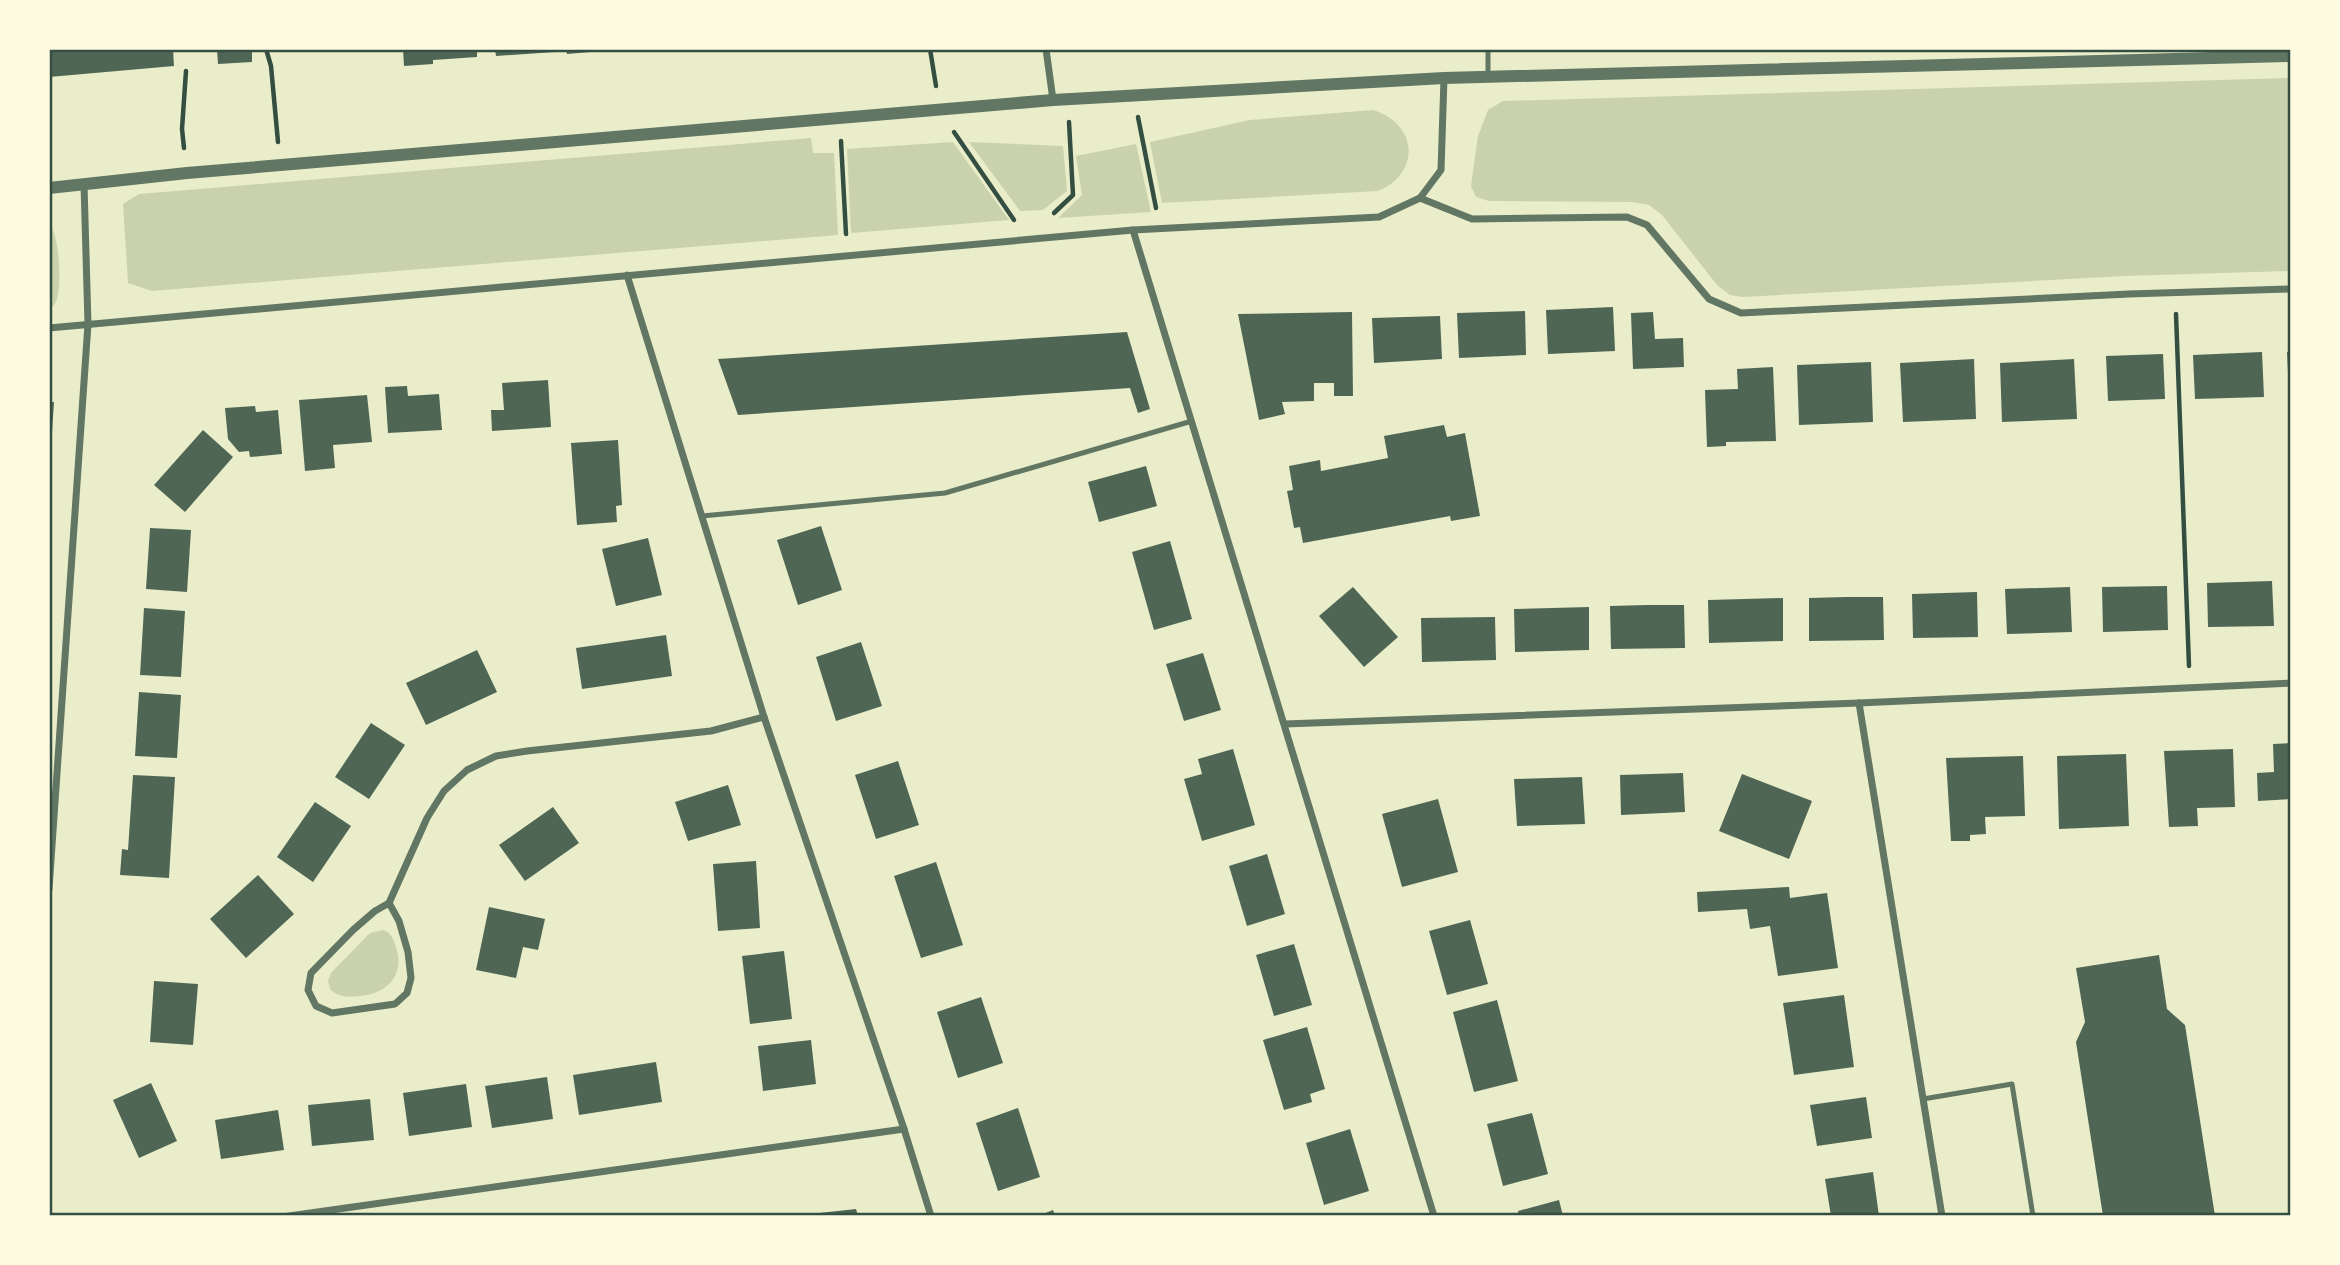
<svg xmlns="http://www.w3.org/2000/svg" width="2340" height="1265" viewBox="0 0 2340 1265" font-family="Ubuntu,sans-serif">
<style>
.green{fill:#cad2ad}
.building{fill:#4f6655}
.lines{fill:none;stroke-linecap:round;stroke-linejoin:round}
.path{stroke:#344e41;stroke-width:4.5}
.service{stroke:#617663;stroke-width:5}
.minor{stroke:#617663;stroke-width:7}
.tertiary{stroke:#617663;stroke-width:12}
.neatline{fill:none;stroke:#344e41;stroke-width:2.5}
</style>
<rect width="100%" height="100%" fill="#e9edc9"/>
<!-- green -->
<g class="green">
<path d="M 2291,78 L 2291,271 L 2124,276 L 1743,297 L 1730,295 L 1717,285 L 1662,215 L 1649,205 L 1632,202 L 1489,201 L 1476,197 L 1471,186 L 1478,136 L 1488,110 L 1503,101 Z"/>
<path d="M 1373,110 C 1418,124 1421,173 1378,191 L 1162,203 L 1150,142 L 1250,120 Z"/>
<path d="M 811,138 L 813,153 L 834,153 L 838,235 L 152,291 L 128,283 L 123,204 L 139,194 Z"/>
<path d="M 953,142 L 1009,220 L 851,233 L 847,149 Z"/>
<path d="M 969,142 L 1063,146 L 1067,191 L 1043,210 L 1020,211 Z"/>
<path d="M 1136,144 L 1151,212 L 1058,218 L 1082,195 L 1076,156 Z"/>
<path d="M 49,225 C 60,233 62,289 56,302 C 54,305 51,308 49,311 Z"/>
<path d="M 383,930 C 392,933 393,939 396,947 C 405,975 388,993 361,996 C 348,997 339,998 330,989 L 328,981 L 331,973 L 370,933 Z"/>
</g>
<!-- building -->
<g class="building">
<path d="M 49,49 L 173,49 L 174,66 L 49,77 Z"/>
<path d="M 217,49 L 252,49 L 252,62 L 218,64 Z"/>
<path d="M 403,49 L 477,49 L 477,57 L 433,60 L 433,64 L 404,66 Z"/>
<path d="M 495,49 L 554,49 L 555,52 L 496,56 Z"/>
<path d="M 566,49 L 602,49 L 602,51 L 567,54 Z"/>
<path d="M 1613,307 L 1615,351 L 1548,354 L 1546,310 Z"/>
<path d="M 1525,311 L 1526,355 L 1459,358 L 1457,313 Z"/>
<path d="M 1352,312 L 1353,396 L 1334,396 L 1334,383 L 1314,383 L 1314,401 L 1282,402 L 1285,414 L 1259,420 L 1238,314 Z"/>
<path d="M 1653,312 L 1655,339 L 1683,338 L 1684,367 L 1633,369 L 1631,313 Z"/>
<path d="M 1440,316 L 1442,359 L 1374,363 L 1372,318 Z"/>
<path d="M 1127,332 L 1150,409 L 1138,413 L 1130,388 L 738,415 L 718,359 Z"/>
<path d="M 2291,351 L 2291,392 L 2289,392 L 2287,352 Z"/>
<path d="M 2262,352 L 2264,397 L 2195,399 L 2193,355 Z"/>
<path d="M 2163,354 L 2165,399 L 2108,401 L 2106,356 Z"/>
<path d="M 1974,359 L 1976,419 L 1903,422 L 1900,363 Z"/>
<path d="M 2074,359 L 2077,419 L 2002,422 L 2000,363 Z"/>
<path d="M 1871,362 L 1873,422 L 1799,425 L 1797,365 Z"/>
<path d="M 1773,367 L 1776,441 L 1726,442 L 1726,446 L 1707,447 L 1705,390 L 1738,389 L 1737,369 Z"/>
<path d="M 548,380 L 551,427 L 492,431 L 491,410 L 504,410 L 502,383 Z"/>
<path d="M 407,386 L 408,396 L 439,394 L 442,430 L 388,433 L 385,387 Z"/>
<path d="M 367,395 L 372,442 L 333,445 L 335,468 L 305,471 L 299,400 Z"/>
<path d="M 49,402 L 54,402 L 51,448 L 49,448 Z"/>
<path d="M 255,406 L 256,412 L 278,410 L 282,454 L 250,457 L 249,451 L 239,452 L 228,439 L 225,408 Z"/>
<path d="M 1444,425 L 1447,437 L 1465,433 L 1480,516 L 1451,521 L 1450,516 L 1303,543 L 1300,527 L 1294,528 L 1287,491 L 1293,490 L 1289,466 L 1320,460 L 1321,471 L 1388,458 L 1384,436 Z"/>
<path d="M 203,430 L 233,457 L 185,512 L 154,485 Z"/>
<path d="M 618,440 L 622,505 L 616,506 L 617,522 L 577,525 L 571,443 Z"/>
<path d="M 1146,466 L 1157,506 L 1099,522 L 1088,482 Z"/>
<path d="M 821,526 L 842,590 L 798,605 L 777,540 Z"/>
<path d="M 150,528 L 191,530 L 187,592 L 146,589 Z"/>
<path d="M 648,538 L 662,595 L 616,606 L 602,549 Z"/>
<path d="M 1170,541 L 1192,619 L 1154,630 L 1132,552 Z"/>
<path d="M 2272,581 L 2274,626 L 2208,627 L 2207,583 Z"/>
<path d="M 2167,586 L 2168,630 L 2103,632 L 2102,587 Z"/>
<path d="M 1353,587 L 1398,637 L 1364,667 L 1319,616 Z"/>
<path d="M 2070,587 L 2072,632 L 2007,634 L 2005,589 Z"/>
<path d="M 1977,592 L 1978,637 L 1913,638 L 1912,594 Z"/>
<path d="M 1846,597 L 1883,597 L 1884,640 L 1809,641 L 1809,598 Z"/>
<path d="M 1783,598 L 1783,641 L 1709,643 L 1708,600 Z"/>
<path d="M 1647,605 L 1684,605 L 1685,648 L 1611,649 L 1610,606 Z"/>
<path d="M 1589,607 L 1589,650 L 1515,652 L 1514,609 Z"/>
<path d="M 144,608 L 185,611 L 181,677 L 140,675 Z"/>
<path d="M 1495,617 L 1496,660 L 1422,662 L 1421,618 Z"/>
<path d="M 666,635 L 672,676 L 582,689 L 576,648 Z"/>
<path d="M 861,642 L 882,706 L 836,721 L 816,657 Z"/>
<path d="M 477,650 L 497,692 L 426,725 L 406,683 Z"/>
<path d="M 1203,653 L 1221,710 L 1184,721 L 1166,664 Z"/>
<path d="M 139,692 L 181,695 L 177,758 L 135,756 Z"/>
<path d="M 371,723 L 405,745 L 369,799 L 335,777 Z"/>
<path d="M 2291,743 L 2291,799 L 2258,801 L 2257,773 L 2274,772 L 2273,744 Z"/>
<path d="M 1233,749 L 1255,825 L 1202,841 L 1184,779 L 1202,774 L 1198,759 Z"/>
<path d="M 2233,749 L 2235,807 L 2197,808 L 2198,826 L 2169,827 L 2164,751 Z"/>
<path d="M 2126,754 L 2129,826 L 2059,829 L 2057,756 Z"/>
<path d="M 2023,756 L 2025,816 L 1985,817 L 1986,834 L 1970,835 L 1970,841 L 1951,841 L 1946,758 Z"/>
<path d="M 898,761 L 919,825 L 876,839 L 855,775 Z"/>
<path d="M 1683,773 L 1685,812 L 1621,815 L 1620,775 Z"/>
<path d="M 1742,774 L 1812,801 L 1789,859 L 1719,831 Z"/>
<path d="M 133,775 L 175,777 L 169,878 L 120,875 L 122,849 L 128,850 Z"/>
<path d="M 1582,777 L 1585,824 L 1517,826 L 1514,779 Z"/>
<path d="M 728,785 L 741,825 L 688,841 L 675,802 Z"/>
<path d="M 1438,799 L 1458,872 L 1402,887 L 1382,814 Z"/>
<path d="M 315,802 L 351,826 L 313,882 L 277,857 Z"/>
<path d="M 553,807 L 579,843 L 525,881 L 499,845 Z"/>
<path d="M 1267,854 L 1285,914 L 1247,926 L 1229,866 Z"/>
<path d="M 756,861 L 760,928 L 718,931 L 713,864 Z"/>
<path d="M 936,862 L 963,945 L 921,958 L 894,876 Z"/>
<path d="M 258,875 L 294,914 L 246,958 L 210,919 Z"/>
<path d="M 1789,887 L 1790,898 L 1827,893 L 1838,968 L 1778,976 L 1770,926 L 1750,929 L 1747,909 L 1698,912 L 1697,892 Z"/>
<path d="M 489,907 L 545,919 L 538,950 L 523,947 L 516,978 L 476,970 Z"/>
<path d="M 1470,920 L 1488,984 L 1447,995 L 1429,931 Z"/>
<path d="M 1294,944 L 1312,1005 L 1274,1016 L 1256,955 Z"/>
<path d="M 784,951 L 792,1019 L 750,1024 L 742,956 Z"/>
<path d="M 2159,955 L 2167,1009 L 2185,1025 L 2215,1216 L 2103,1216 L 2076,1042 L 2085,1022 L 2076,968 Z"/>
<path d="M 154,981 L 198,984 L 193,1045 L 150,1042 Z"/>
<path d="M 1844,995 L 1854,1067 L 1794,1075 L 1783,1003 Z"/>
<path d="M 981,997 L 1003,1063 L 958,1078 L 937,1012 Z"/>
<path d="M 1497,1000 L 1518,1081 L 1474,1092 L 1453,1012 Z"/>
<path d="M 1307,1027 L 1325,1089 L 1310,1094 L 1312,1102 L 1284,1110 L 1263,1040 Z"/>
<path d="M 811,1040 L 816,1084 L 763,1091 L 758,1046 Z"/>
<path d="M 656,1062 L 662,1102 L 579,1115 L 573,1075 Z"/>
<path d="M 547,1077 L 553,1119 L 492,1128 L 485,1086 Z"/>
<path d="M 151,1083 L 177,1141 L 139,1158 L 113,1100 Z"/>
<path d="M 466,1084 L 472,1127 L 409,1136 L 403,1093 Z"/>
<path d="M 1866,1097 L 1872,1138 L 1817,1146 L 1810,1105 Z"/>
<path d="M 370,1099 L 374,1140 L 312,1146 L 308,1105 Z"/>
<path d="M 1018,1108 L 1040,1177 L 998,1191 L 976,1123 Z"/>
<path d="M 278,1110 L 284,1150 L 221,1159 L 215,1120 Z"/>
<path d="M 1532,1113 L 1548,1174 L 1503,1186 L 1487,1124 Z"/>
<path d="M 1350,1129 L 1369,1191 L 1324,1205 L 1306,1143 Z"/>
<path d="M 1873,1172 L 1879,1216 L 1831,1216 L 1825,1179 Z"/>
<path d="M 1559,1200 L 1563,1216 L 1519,1216 L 1518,1211 Z"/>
<path d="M 856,1209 L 858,1216 L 810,1216 L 810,1214 Z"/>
<path d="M 1053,1210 L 1055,1216 L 1038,1216 Z"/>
</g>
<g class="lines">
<!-- path -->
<g class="path">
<path d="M 266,49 L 271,66 L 278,142"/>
<path d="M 930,49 L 936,86"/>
<path d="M 1138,117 L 1156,208"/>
<path d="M 954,132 L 1014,220"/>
<path d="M 841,141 L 846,234"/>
<path d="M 184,148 L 182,129 L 186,71"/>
<path d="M 1054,213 L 1073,195 L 1069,122"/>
<path d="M 2176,314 L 2189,666"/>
</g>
<!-- service -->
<g class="service">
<path d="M 1488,76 L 1488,49"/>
<path d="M 702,516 L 945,493 L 1192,421"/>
<path d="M 1923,1099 L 2012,1084 L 2033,1216"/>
</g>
<!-- minor -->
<g class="minor">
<path d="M 1046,49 L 1053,100"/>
<path d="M 1420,198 L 1472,219 L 1627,217 L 1647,225 L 1709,299 L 1741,313 L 2129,294 L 2291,289"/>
<path d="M 1133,230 L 1434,1216"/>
<path d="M 627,275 L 764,717 L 904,1129 L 931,1216"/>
<path d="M 49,328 L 1133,230 L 1379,217 L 1420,198 L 1441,170 L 1444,78"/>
<path d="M 1859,703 L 1942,1216"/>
<path d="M 1285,724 L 1859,703 L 2291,683"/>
<path d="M 49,889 L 88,324 L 84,184"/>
<path d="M 389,903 L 399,921 L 408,952 L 411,978 L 407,993 L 395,1004 L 332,1013 L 316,1006 L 308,990 L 311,973 L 353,930 L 375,911 L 389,903 L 427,818 L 444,791 L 467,770 L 496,756 L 527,751 L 711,731 L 764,717"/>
<path d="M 289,1216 L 904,1129"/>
</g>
<!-- tertiary -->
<path class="tertiary" d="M 49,188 L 187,173 L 1053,100 L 1444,78 L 2291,56"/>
</g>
<!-- border -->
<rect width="2340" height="1265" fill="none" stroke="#fefae0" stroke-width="102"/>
<rect x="51" y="51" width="2238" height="1163" class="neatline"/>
</svg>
